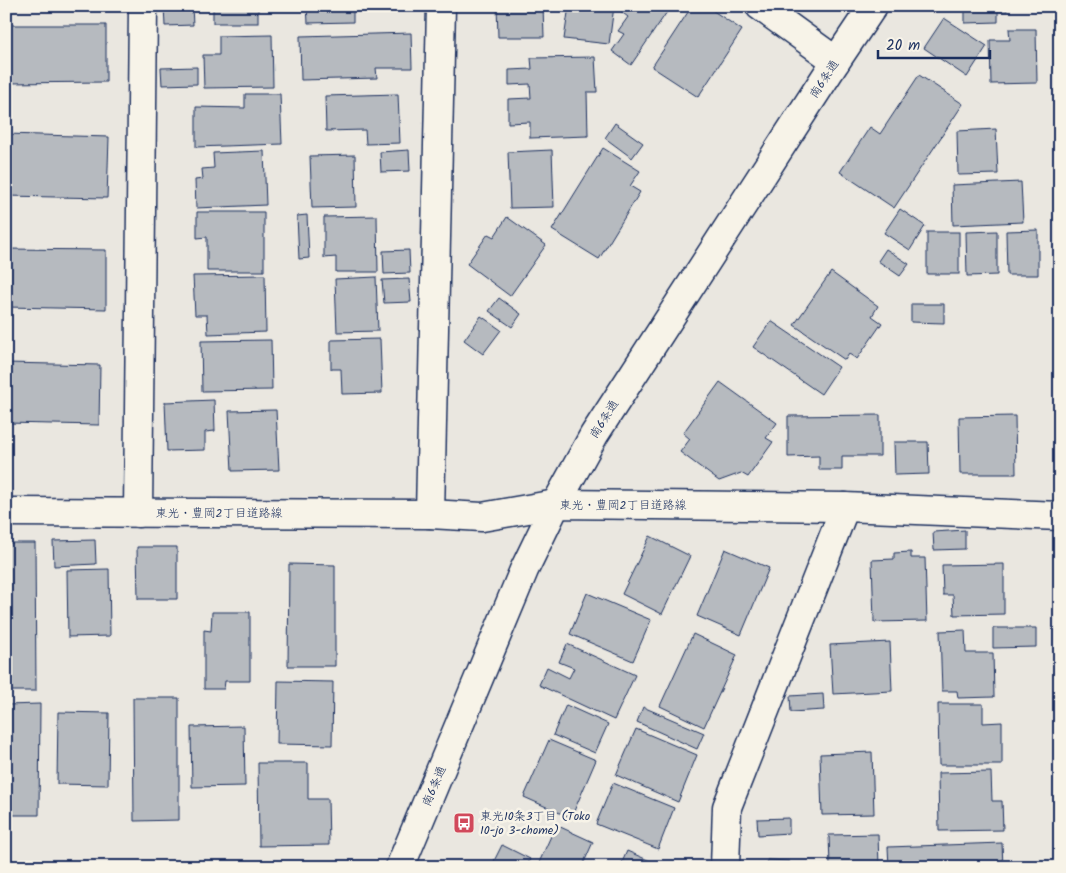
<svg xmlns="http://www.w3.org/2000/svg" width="1066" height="873" viewBox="0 0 1066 873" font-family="Kalam,'Klee One',sans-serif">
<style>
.building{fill:#b6babf;stroke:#1b2f5e}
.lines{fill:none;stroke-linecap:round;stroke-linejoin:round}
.street-casing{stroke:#1b2f5e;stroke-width:31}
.secondary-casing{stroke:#1b2f5e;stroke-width:31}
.street{stroke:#f7f3e8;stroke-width:28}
.secondary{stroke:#f7f3e8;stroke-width:28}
.labels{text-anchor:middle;stroke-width:5;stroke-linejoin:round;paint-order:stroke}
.street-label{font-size:12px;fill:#1b2f5e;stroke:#f7f3e8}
.poi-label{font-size:12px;fill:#1b2f5e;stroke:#f7f3e8;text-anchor:start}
</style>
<rect width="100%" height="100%" fill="#eae7e0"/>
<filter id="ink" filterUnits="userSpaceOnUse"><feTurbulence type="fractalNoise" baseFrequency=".02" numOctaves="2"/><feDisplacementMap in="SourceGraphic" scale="10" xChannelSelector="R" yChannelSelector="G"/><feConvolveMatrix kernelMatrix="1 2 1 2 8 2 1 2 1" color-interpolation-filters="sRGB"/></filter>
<g filter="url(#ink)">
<!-- building -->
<g class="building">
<path d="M 164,6 L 192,6 L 193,25 L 165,26 Z"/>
<rect x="213" y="6" width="45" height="17"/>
<path d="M 307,6 L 388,6 L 388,8 L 353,7 L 353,22 L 308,23 Z"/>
<path d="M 497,6 L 543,6 L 544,37 L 498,37 Z"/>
<path d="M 569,6 L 614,6 L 609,44 L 564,39 Z"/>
<path d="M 622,6 L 671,6 L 631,65 L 612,51 L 624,34 L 618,31 L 628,17 L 619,10 Z"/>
<path d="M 692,6 L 706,6 L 742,30 L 698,97 L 652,67 Z"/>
<path d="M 965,6 L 1006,6 L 1007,11 L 998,11 L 998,22 L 965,23 Z"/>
<path d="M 944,18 L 987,46 L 967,77 L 924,48 Z"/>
<path d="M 6,25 L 106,25 L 106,82 L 6,83 Z"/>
<path d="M 1009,29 L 1036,29 L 1037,83 L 991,84 L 990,40 L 1010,40 Z"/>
<path d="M 411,33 L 412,68 L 376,68 L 377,78 L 301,80 L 300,36 Z"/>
<path d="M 272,35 L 273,87 L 204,88 L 203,55 L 219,55 L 219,36 Z"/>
<path d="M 595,57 L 597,92 L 587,92 L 588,136 L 530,138 L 530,122 L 508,123 L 508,99 L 531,98 L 530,84 L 509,85 L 509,70 L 532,69 L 531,58 Z"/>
<path d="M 197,67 L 197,84 L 162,85 L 161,68 Z"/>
<path d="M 919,75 L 963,104 L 894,208 L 840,172 L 870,127 L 880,134 Z"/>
<path d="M 245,94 L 280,94 L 282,144 L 196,147 L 196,107 L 245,108 Z"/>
<path d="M 398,94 L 400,143 L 366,144 L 365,130 L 326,131 L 325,96 Z"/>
<path d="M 615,123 L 643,143 L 632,158 L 605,138 Z"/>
<path d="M 996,129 L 998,174 L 958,175 L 957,131 Z"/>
<path d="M 6,134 L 109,137 L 107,198 L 6,196 Z"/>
<path d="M 603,148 L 640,171 L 630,186 L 640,192 L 599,259 L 552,230 Z"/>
<path d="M 409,150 L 410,171 L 381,172 L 380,152 Z"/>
<path d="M 552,150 L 554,207 L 510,208 L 508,152 Z"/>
<path d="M 264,151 L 266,205 L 196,208 L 195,180 L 203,179 L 202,169 L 214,168 L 213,153 Z"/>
<path d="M 355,155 L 356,207 L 312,208 L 310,156 Z"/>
<path d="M 1021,182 L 1023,222 L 953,225 L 952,185 Z"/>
<path d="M 900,209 L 925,226 L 910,250 L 884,233 Z"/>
<path d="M 197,212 L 264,212 L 264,271 L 207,271 L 207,237 L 197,238 Z"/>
<path d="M 307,215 L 309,258 L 299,259 L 297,216 Z"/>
<path d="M 377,216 L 378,272 L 336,272 L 336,257 L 324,258 L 324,217 Z"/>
<path d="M 507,217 L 546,245 L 510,296 L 467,264 L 488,234 L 494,237 Z"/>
<path d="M 1038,230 L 1038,275 L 1007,275 L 1006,231 Z"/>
<path d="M 997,231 L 997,275 L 967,276 L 966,232 Z"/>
<rect x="927" y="232" width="32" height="42"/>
<path d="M 6,249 L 106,250 L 106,309 L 6,307 Z"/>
<path d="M 886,249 L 909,264 L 900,276 L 878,261 Z"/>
<path d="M 409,250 L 410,273 L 384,274 L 383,251 Z"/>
<path d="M 831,272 L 878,306 L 872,316 L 882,323 L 857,359 L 849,354 L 845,360 L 794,325 Z"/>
<path d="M 265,275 L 266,332 L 208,334 L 207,315 L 195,315 L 193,276 Z"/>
<path d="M 376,277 L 378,331 L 337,332 L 335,279 Z"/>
<path d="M 409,279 L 411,302 L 384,303 L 382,280 Z"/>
<path d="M 499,298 L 521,314 L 512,327 L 489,311 Z"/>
<path d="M 911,304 L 944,304 L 944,323 L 911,322 Z"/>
<path d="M 481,316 L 501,330 L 483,354 L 464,340 Z"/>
<path d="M 771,321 L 839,367 L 821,394 L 753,347 Z"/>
<path d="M 380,339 L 382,393 L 342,394 L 341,369 L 331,369 L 331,340 Z"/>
<path d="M 271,340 L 272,390 L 202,391 L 201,341 Z"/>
<path d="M 6,363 L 100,365 L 99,425 L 6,423 Z"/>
<path d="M 720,382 L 777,423 L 766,438 L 773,442 L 748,477 L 741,473 L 719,481 L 680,452 L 690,439 L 683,433 Z"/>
<path d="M 214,400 L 215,431 L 205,432 L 205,450 L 167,451 L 165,402 Z"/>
<path d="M 276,410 L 279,470 L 232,471 L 229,411 Z"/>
<path d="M 880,415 L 880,456 L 842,456 L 842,470 L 819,470 L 819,456 L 788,457 L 788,416 Z"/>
<path d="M 1015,416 L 1016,474 L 960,474 L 959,417 Z"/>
<path d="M 894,442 L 928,442 L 929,474 L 895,475 Z"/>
<path d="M 965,530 L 965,549 L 934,550 L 933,532 Z"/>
<path d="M 650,536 L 690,556 L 662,614 L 622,594 Z"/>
<path d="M 95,540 L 96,564 L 54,566 L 53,541 Z"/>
<path d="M 6,543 L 35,543 L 36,691 L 6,691 Z"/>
<path d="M 137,547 L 177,547 L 177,599 L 138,599 Z"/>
<path d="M 725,549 L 769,568 L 741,635 L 697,616 Z"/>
<path d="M 911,552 L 911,558 L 925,558 L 927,621 L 874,622 L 872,560 L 894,559 L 894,553 Z"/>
<path d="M 289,564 L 335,565 L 335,666 L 288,666 Z"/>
<path d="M 1004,564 L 1004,614 L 954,615 L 953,595 L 943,595 L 942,565 Z"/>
<path d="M 109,569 L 110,636 L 68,637 L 67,570 Z"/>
<path d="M 587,593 L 651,620 L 633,661 L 570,634 Z"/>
<path d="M 212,612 L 250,612 L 250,681 L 225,681 L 224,689 L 204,689 L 204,630 L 211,631 Z"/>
<path d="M 993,628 L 1036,628 L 1036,647 L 993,648 Z"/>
<path d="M 965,630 L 966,653 L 993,653 L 994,697 L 958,698 L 957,691 L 942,691 L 940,631 Z"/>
<path d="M 693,634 L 737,655 L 704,727 L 660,706 Z"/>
<path d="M 890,642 L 892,691 L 833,694 L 830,645 Z"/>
<path d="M 567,644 L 635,675 L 614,720 L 539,685 L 547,667 L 569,678 L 574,668 L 559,662 Z"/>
<path d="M 278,681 L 333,682 L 332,745 L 277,744 Z"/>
<path d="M 823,694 L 824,710 L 791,712 L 790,696 Z"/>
<path d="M 133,698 L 179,698 L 179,820 L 134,821 Z"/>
<path d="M 40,704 L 39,815 L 6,815 L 6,705 Z"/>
<path d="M 938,704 L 983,704 L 983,723 L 1002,722 L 1002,765 L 939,765 Z"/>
<path d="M 566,705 L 608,724 L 595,753 L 553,735 Z"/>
<path d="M 643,707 L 704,733 L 697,749 L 637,722 Z"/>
<path d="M 58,712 L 109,713 L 108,785 L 57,784 Z"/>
<path d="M 244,726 L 245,786 L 192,787 L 191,727 Z"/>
<path d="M 636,729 L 697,755 L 678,802 L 616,775 Z"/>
<path d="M 549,740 L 596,760 L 571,818 L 524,797 Z"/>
<path d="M 872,752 L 874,814 L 822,815 L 820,754 Z"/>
<path d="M 258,763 L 308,763 L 308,799 L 328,799 L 329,845 L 259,846 Z"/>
<path d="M 991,772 L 992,801 L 1002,801 L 1003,830 L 939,831 L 938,773 Z"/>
<path d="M 613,783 L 674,808 L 658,849 L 596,824 Z"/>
<path d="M 789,818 L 789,833 L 758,835 L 757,819 Z"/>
<path d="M 556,825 L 593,842 L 582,867 L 537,867 Z"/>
<path d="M 878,834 L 879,867 L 830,867 L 829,835 Z"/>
<path d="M 1002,843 L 1003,867 L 889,867 L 888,847 Z"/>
<path d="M 502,845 L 530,859 L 527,867 L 505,867 L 494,861 Z"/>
<path d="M 627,851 L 664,867 L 620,867 Z"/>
<path d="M 767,860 L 789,861 L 789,867 L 767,867 Z"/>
</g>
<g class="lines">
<!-- street casing -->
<g class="street-casing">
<g id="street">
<path d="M 760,6 L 836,61"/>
<path d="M 138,513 L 143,6"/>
<path d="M 430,514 L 441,6"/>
<path d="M 725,867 L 727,807 L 845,507"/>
</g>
</g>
<!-- secondary casing -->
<g class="secondary-casing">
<g id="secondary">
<path d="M 6,512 L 430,514 L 482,517 L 556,504 L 845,507 L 1060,516"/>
<path d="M 400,867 L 524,570 L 556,504 L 594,435 L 836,61 L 873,6"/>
</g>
</g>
<!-- street -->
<use href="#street" class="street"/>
<!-- secondary -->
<use href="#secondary" class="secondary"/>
</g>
</g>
<!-- icons -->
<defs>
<g id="bus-square" transform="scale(1.125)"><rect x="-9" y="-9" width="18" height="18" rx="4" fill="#d1495b" stroke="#f7f3e8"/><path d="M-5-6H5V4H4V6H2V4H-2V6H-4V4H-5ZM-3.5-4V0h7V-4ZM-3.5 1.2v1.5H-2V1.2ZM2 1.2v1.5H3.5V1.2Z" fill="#fff"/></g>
</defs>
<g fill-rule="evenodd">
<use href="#bus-square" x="464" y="823"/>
</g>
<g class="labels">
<!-- street labels -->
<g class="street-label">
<text transform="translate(824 79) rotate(-57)" y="4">南6条通</text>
<text transform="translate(604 419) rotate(-58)" y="4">南6条通</text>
<text x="623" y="509">東光・豊岡2丁目道路線</text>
<text x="219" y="517">東光・豊岡2丁目道路線</text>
<text transform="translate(434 786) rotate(-67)" y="4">南6条通</text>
</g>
<!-- poi labels -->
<g class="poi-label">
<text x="480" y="820">東光10条3丁目 (Toko<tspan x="480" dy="14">10-jo 3-chome)</tspan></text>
</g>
</g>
<!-- margin -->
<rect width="1066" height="873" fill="none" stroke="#f7f3e8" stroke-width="25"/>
<rect x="12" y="12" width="1041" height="848" fill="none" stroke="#1b2f5e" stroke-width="2" filter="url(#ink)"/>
<!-- scale -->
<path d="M878 50v8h112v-8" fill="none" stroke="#1b2f5e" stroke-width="2.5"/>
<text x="886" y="50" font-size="15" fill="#1b2f5e" stroke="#f7f3e8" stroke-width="4" paint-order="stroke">20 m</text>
</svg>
